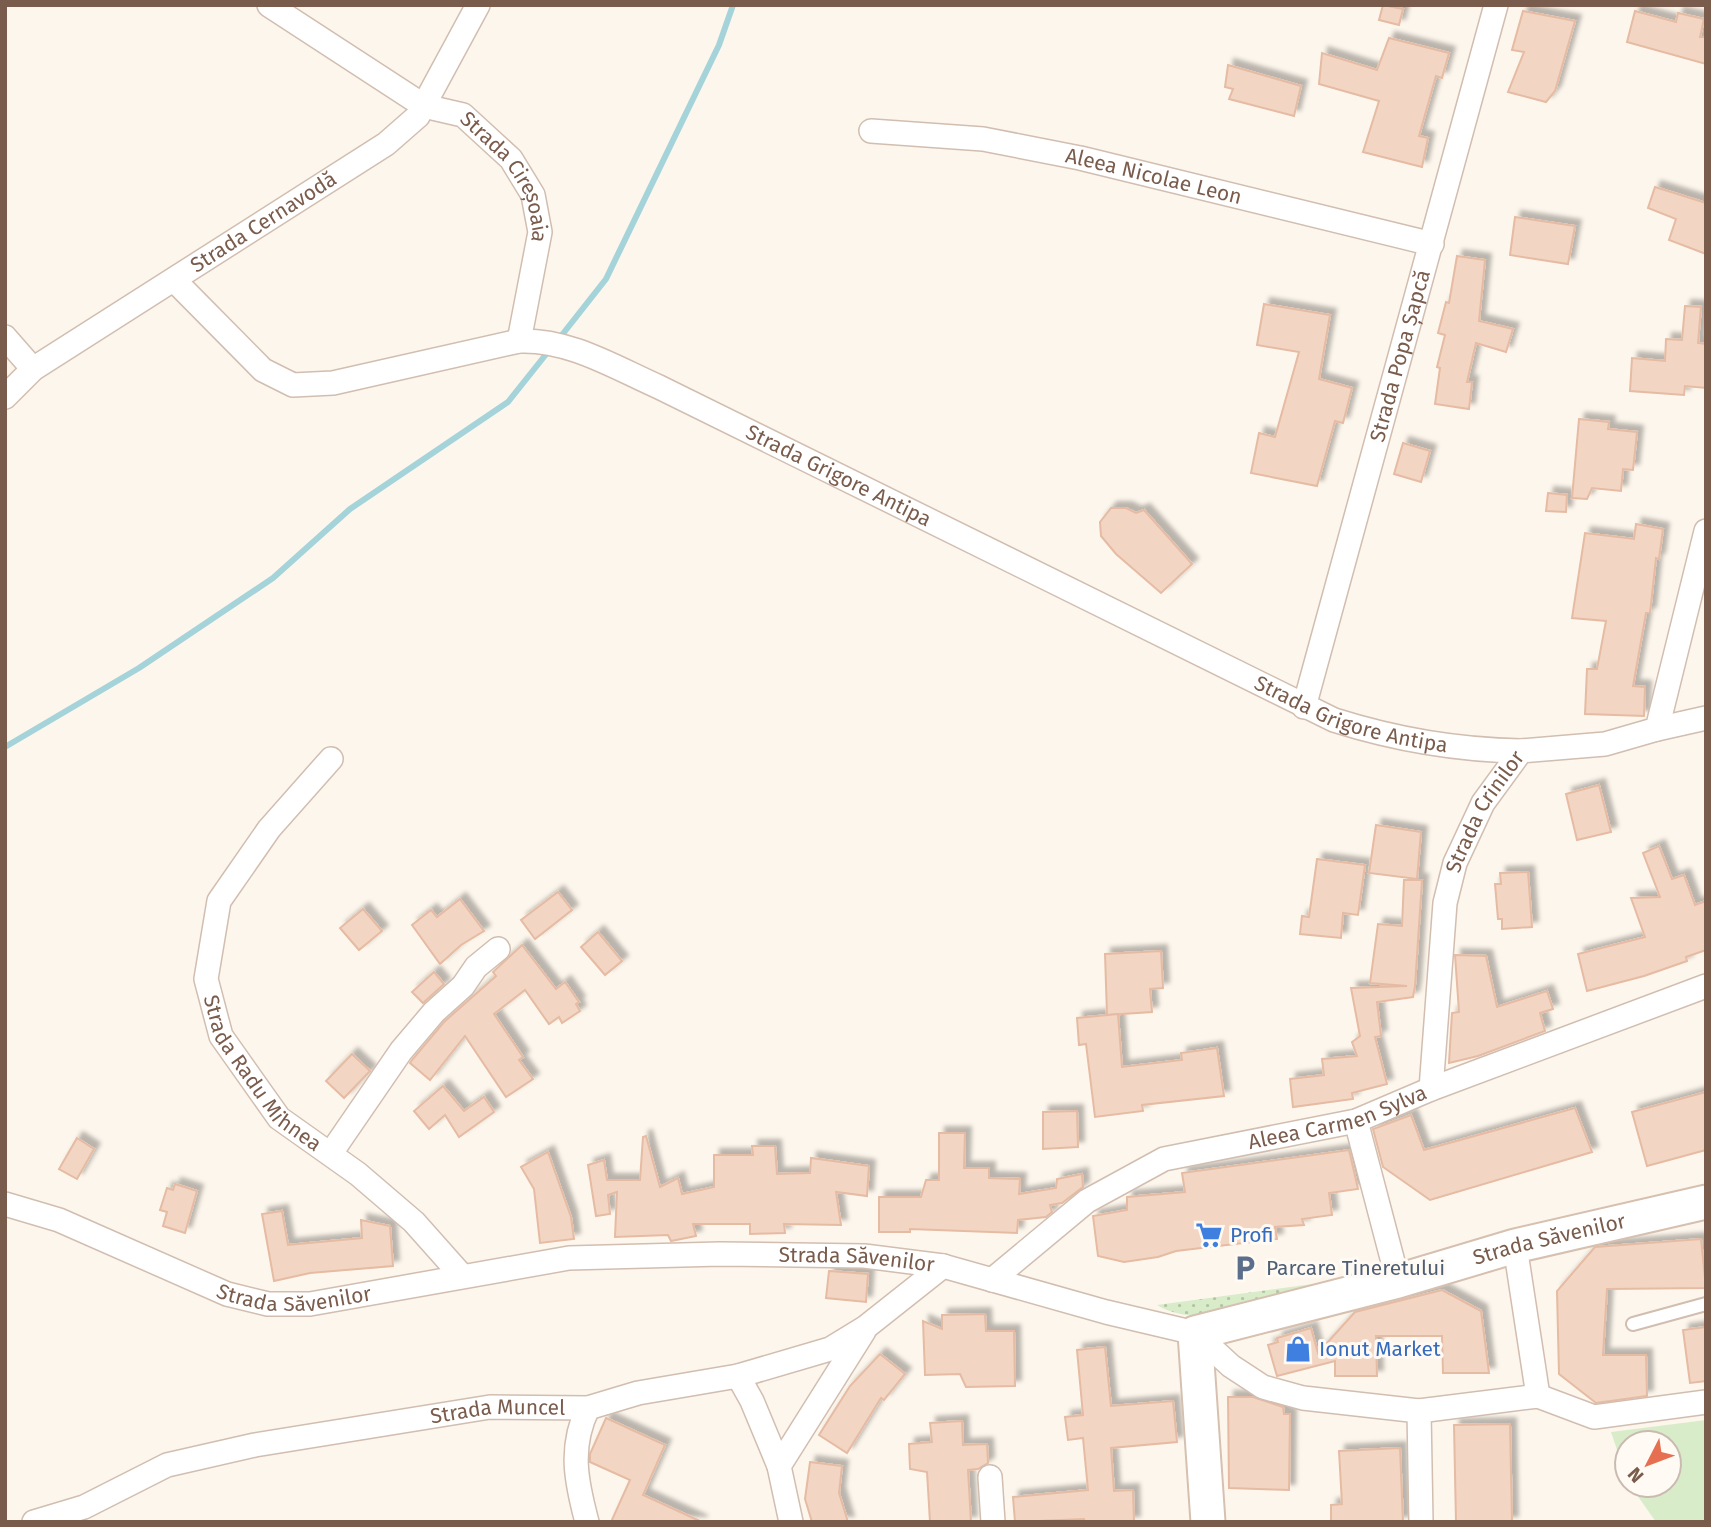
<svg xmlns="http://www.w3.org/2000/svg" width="1711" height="1527" viewBox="0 0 1711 1527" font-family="'Fira Sans',sans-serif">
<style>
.grass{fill:url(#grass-dots)}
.park{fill:#d8ecc9}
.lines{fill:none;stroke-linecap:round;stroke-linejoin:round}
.stream{stroke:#a5d3da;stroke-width:6}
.building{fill:#f3d5c3;stroke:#e6bba3;stroke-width:2;filter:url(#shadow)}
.lane-casing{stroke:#d1beb0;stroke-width:16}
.street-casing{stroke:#d1beb0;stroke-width:26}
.secondary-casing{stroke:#d6c0b0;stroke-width:37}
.lane{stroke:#fff;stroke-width:12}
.street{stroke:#fff;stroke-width:23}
.secondary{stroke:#fff;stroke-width:33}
.labels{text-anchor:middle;stroke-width:6;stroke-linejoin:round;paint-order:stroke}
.street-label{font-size:21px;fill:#7a5c4d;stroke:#fffaf3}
.shop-label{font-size:21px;fill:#366cbe;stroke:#fffaf3;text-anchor:start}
.service-label{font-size:21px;fill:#4e5e75;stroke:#fffaf3;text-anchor:start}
</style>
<defs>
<pattern id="grass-dots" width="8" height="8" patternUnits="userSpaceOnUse" patternTransform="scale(1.75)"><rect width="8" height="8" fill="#d8ecc9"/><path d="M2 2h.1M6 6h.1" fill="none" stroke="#b4c2a5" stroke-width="1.8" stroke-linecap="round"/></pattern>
<filter id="shadow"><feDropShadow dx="6" dy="-6" stdDeviation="2" flood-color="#0004"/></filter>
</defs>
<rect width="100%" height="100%" fill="#fdf6ec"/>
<!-- grass -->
<path class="grass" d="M 1343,1280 C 1293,1295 1205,1335 1157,1305 Z"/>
<!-- park -->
<path class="park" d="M 1706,1420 L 1706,1522 L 1656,1522 L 1630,1485 L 1669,1485 L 1669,1443 L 1627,1443 L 1627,1479 L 1611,1432 Z"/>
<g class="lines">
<!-- stream -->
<g class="stream">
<path d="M 558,340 L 606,279 L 719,45 L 733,5"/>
<path d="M 5,747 L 139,668 L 273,578 L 350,509 L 508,402 L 551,348"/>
</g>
</g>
<!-- building -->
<g class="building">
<path d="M 1383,5 L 1403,9 L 1399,25 L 1379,20 Z"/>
<path d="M 1523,11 L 1575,21 L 1555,91 L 1546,102 L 1508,92 L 1524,52 L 1512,50 Z"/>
<path d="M 1635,11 L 1676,22 L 1678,13 L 1704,19 L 1700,37 L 1706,37 L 1706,64 L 1627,42 Z"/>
<path d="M 1389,38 L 1449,53 L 1442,78 L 1436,76 L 1419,136 L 1428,138 L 1422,167 L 1363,152 L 1379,101 L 1319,84 L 1322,53 L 1377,70 Z"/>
<path d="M 1228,65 L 1301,86 L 1294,116 L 1229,99 L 1233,89 L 1225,87 Z"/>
<path d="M 1655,187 L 1706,203 L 1706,254 L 1669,240 L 1676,219 L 1648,208 Z"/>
<path d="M 1515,217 L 1575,226 L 1568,264 L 1510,255 Z"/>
<path d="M 1457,256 L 1485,260 L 1479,321 L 1513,329 L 1506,352 L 1476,343 L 1467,382 L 1472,382 L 1469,409 L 1435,404 L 1440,368 L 1437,367 L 1445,335 L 1438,333 L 1446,302 L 1449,303 Z"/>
<path d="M 1264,304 L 1330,315 L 1319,379 L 1352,388 L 1343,423 L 1335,421 L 1317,486 L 1251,473 L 1259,433 L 1275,437 L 1299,352 L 1257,345 Z"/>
<path d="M 1685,306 L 1701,307 L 1698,343 L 1706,344 L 1706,388 L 1685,386 L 1684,395 L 1630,391 L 1632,358 L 1665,361 L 1666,339 L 1682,340 Z"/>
<path d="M 1579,419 L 1609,422 L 1608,429 L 1637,432 L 1633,470 L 1623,469 L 1621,491 L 1592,488 L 1587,499 L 1572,498 Z"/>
<path d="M 1403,443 L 1430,451 L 1421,482 L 1394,474 Z"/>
<path d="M 1548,493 L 1567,495 L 1566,512 L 1546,511 Z"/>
<path d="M 1111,508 L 1126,508 L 1136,513 L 1144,510 L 1192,564 L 1161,593 L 1116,554 L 1101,536 L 1100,522 Z"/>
<path d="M 1636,524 L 1663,529 L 1659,559 L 1656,558 L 1650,613 L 1646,613 L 1633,686 L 1645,687 L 1644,716 L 1585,714 L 1587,669 L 1597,669 L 1606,621 L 1572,618 L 1585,533 L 1634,539 Z"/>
<path d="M 1599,785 L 1611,832 L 1577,840 L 1566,794 Z"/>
<path d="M 1376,825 L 1421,832 L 1417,879 L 1369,873 Z"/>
<path d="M 1659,846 L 1672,879 L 1684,875 L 1695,905 L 1706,901 L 1706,950 L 1686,957 L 1687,961 L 1644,976 L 1587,991 L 1578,954 L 1645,937 L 1631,898 L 1660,897 L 1643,853 Z"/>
<path d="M 1317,859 L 1365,865 L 1358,915 L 1343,913 L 1341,938 L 1300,934 L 1302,916 L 1309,917 Z"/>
<path d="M 1528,872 L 1532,927 L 1502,929 L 1502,919 L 1498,919 L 1495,884 L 1501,884 L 1500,873 Z"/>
<path d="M 1404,880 L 1422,880 L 1415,986 L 1413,997 L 1377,1002 L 1381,1036 L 1375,1037 L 1387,1084 L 1352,1093 L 1353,1099 L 1293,1107 L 1290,1079 L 1324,1075 L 1322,1059 L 1357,1056 L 1352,1042 L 1360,1036 L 1351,988 L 1407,986 L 1370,983 L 1378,924 L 1402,926 Z"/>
<path d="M 558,892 L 572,910 L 535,939 L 521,920 Z"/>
<path d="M 460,899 L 484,931 L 461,945 L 440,964 L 412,925 L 431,910 L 437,917 Z"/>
<path d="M 363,909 L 382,931 L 359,950 L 340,928 Z"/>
<path d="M 598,932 L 622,961 L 605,975 L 581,947 Z"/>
<path d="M 522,945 L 556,989 L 565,982 L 579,1002 L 576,1004 L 580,1011 L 562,1023 L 559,1017 L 549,1024 L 525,990 L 494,1014 L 523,1057 L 519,1060 L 533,1079 L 506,1097 L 465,1036 L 430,1080 L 410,1063 L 412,1060 L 444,1022 L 496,976 L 493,972 Z"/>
<path d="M 1161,951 L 1163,988 L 1150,989 L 1152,1012 L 1107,1015 L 1105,954 Z"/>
<path d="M 1455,955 L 1486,956 L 1497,1007 L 1547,991 L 1553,1009 L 1540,1013 L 1545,1031 L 1478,1056 L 1449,1063 L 1452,1013 L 1459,1012 Z"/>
<path d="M 434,972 L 444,984 L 423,1003 L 412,992 Z"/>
<path d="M 1118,1014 L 1122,1067 L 1182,1060 L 1181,1053 L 1217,1048 L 1224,1096 L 1142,1105 L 1143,1111 L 1095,1117 L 1086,1044 L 1079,1045 L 1077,1018 Z"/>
<path d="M 352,1054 L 370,1071 L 344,1098 L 326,1081 Z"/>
<path d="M 443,1086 L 464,1111 L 484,1097 L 494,1112 L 459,1137 L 445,1115 L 429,1129 L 414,1111 Z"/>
<path d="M 1706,1092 L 1706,1150 L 1647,1166 L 1632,1112 Z"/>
<path d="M 1575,1108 L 1592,1152 L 1430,1200 L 1383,1167 L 1373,1129 L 1411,1115 L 1424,1150 Z"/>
<path d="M 1077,1111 L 1078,1147 L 1043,1149 L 1043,1112 Z"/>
<path d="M 939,1133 L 965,1133 L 964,1168 L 989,1168 L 989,1178 L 1020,1179 L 1019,1194 L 1056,1188 L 1057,1179 L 1082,1174 L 1083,1187 L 1062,1203 L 1050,1205 L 1052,1212 L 1046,1217 L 1018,1220 L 1017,1233 L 910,1229 L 910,1232 L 879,1232 L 879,1197 L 921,1197 L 926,1180 L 939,1180 Z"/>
<path d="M 646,1136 L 660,1187 L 678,1178 L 682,1194 L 714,1187 L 714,1155 L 753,1155 L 752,1146 L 775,1146 L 777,1174 L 810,1173 L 811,1158 L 869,1166 L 867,1196 L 836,1192 L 841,1225 L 784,1224 L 785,1233 L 750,1234 L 750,1224 L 693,1224 L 696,1236 L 671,1241 L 668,1235 L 615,1237 L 617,1192 L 608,1195 L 610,1214 L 596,1216 L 588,1165 L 604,1160 L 607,1180 L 640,1180 L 643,1137 Z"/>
<path d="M 77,1138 L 94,1149 L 77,1179 L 59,1169 Z"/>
<path d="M 1349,1150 L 1358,1189 L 1329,1193 L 1332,1215 L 1302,1219 L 1304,1225 L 1275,1227 L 1277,1239 L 1176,1251 L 1158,1257 L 1124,1262 L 1098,1256 L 1093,1216 L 1127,1210 L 1127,1197 L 1185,1192 L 1182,1173 Z"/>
<path d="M 548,1152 L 571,1217 L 574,1239 L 540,1243 L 534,1189 L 521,1167 Z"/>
<path d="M 175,1184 L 197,1191 L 185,1233 L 163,1226 L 167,1212 L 160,1210 L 167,1188 L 173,1190 Z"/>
<path d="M 282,1211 L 288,1245 L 362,1238 L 361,1220 L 390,1226 L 393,1266 L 310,1273 L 274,1281 L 262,1214 Z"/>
<path d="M 1701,1239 L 1706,1288 L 1607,1289 L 1603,1355 L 1646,1355 L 1647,1396 L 1596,1403 L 1559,1374 L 1557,1291 L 1595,1247 Z"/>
<path d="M 829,1271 L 868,1274 L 866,1302 L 826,1298 Z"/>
<path d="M 1442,1290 L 1481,1311 L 1489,1373 L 1443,1373 L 1442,1336 L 1376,1336 L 1377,1376 L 1335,1376 L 1335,1361 L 1277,1376 L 1268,1345 L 1278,1342 L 1277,1338 L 1311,1328 L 1318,1353 L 1355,1312 Z"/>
<path d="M 985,1314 L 986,1331 L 1014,1331 L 1015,1386 L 966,1387 L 960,1374 L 925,1375 L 923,1321 L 942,1329 L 942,1315 Z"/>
<path d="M 1706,1327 L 1706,1381 L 1690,1383 L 1683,1330 Z"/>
<path d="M 1105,1347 L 1111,1406 L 1173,1401 L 1177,1442 L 1111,1448 L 1114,1491 L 1133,1490 L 1134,1522 L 1085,1522 L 1084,1519 L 1015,1522 L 1013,1497 L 1088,1490 L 1083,1438 L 1068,1440 L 1065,1417 L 1083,1415 L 1077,1350 Z"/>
<path d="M 880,1354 L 905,1374 L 884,1400 L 881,1398 L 847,1453 L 819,1435 L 850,1386 Z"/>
<path d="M 1228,1397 L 1253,1397 L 1283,1407 L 1284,1414 L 1290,1414 L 1289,1490 L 1229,1488 Z"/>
<path d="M 606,1418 L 665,1445 L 643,1495 L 702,1522 L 611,1522 L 630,1480 L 590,1462 L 590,1454 Z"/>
<path d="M 962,1421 L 963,1445 L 987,1444 L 988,1463 L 978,1469 L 968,1470 L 971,1522 L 930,1522 L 927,1472 L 910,1469 L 909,1444 L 932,1442 L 930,1423 Z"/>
<path d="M 1510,1424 L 1512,1522 L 1456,1522 L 1454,1425 Z"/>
<path d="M 1400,1448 L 1403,1522 L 1331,1522 L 1331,1505 L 1342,1504 L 1339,1451 Z"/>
<path d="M 810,1462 L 842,1466 L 839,1493 L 848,1522 L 812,1522 L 805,1499 Z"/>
</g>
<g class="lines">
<!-- lane casing -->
<g class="lane-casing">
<path id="lane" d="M 1633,1324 L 1706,1304"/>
</g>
<!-- street casing -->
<g class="street-casing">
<g id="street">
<path id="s1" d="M 269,5 L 424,106 L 463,115 L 511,159 L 533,195 L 540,232 L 519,341"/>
<path id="s2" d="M 871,131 L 983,139 L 1080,158 L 1432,244"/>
<path id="s3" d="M 174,280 L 263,370 L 293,385 L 333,383 L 519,341 C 569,339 614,367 659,387 L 1334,720 C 1394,739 1458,750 1521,751"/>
<path d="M 5,337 L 33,369"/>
<path id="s4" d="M 5,397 L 33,369 L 386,144 L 418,116 L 478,5"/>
<path id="s5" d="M 1304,707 L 1496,5"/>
<path d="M 1657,729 L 1706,718"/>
<path id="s6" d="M 331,759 L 269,829 L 219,901 L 206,979 L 221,1036 L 279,1118 L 358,1174 L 414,1222 L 462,1276"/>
<path id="s7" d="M 1431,1089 L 1445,903 L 1455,863 L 1483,803 L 1521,751 L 1605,744 L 1657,729 L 1706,531"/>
<path d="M 1356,1121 L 1398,1281"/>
<path d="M 331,1153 L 401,1051 L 434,1012 L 463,986 L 476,967 L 498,949"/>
<path id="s8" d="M 5,1204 L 59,1220 L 227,1294 L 268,1304 L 310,1304 L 569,1258 L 720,1254 L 864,1256 L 943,1266 L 1106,1312 L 1195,1333 L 1231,1366 L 1263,1387 L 1303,1398 L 1419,1411 L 1538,1396 L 1594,1417 L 1706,1402"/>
<path d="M 1515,1246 L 1538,1396"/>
<path id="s9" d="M 992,1280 L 1087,1201 L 1164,1159 L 1356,1121 L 1431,1089 L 1706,986"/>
<path d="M 738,1376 L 752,1401 L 779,1466"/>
<path d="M 1419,1411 L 1421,1522"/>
<path d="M 990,1477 L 993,1522"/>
<path id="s10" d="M 34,1522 L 84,1507 L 167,1465 L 255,1445 L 490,1407 L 588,1408 L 638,1393 L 738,1376 L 830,1349 L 866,1327 L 943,1266"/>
<path d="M 587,1522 C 576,1481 569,1447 588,1408"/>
<path d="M 791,1522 L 779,1466 L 864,1331"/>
</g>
</g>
<!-- secondary casing -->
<g class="secondary-casing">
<g id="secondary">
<path id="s11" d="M 1208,1522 L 1195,1333 L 1398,1281 L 1515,1246 L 1706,1202"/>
</g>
</g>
<!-- lane -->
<use href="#lane" class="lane"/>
<!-- street -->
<use href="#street" class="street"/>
<!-- secondary -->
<use href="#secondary" class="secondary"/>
</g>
<!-- icons -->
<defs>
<g id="supermarket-bare" transform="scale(2.1)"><path d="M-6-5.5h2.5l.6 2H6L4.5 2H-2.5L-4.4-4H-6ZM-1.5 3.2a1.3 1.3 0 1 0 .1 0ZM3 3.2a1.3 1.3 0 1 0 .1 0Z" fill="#3f7fe0" stroke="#fffaf3" stroke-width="2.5" paint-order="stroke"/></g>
<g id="parking-bare" transform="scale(2.1)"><path d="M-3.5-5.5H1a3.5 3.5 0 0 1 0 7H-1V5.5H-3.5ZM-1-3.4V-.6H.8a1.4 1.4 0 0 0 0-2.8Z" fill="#5c6f8a" stroke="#fffaf3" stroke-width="2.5" paint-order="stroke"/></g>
<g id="shop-bare" transform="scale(2.1)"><path d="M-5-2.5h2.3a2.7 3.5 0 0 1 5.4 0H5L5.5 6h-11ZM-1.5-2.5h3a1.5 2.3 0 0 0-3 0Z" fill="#3f7fe0" stroke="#fffaf3" stroke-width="2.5" paint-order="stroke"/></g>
</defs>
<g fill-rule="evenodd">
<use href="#supermarket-bare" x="1209" y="1235"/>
<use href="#parking-bare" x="1245" y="1268"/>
<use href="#shop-bare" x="1298" y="1349"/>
</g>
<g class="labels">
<!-- street labels -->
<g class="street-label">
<text dy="7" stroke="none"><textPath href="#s2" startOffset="287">Aleea Nicolae Leon</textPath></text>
<text dy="7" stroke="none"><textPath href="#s1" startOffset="303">Strada Cireșoaia</textPath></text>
<text dy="7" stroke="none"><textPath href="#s4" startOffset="313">Strada Cernavodă</textPath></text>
<text dy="7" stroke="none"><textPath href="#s5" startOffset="364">Strada Popa Șapcă</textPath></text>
<text dy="7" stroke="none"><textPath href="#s3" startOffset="740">Strada Grigore Antipa</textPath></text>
<text dy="7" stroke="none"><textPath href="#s3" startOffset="1307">Strada Grigore Antipa</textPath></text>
<text dy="7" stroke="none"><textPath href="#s7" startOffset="287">Strada Crinilor</textPath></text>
<text dy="7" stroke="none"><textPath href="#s6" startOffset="373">Strada Radu Mihnea</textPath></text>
<text dy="7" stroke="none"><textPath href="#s9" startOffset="390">Aleea Carmen Sylva</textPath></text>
<text dy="7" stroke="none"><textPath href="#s11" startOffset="556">Strada Săvenilor</textPath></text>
<text dy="7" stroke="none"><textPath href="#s8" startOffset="875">Strada Săvenilor</textPath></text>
<text dy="7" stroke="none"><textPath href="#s8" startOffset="308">Strada Săvenilor</textPath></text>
<text dy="7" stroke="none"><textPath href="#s10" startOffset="481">Strada Muncel</textPath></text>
</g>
<!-- shop labels -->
<g class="shop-label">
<text x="1230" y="1242">Profi</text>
<text x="1319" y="1356">Ionut Market</text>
</g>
<!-- service labels -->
<g class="service-label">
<text x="1266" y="1275">Parcare Tineretului</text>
</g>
</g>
<!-- border -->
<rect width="1711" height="1527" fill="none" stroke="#7a5c4d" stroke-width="14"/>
<!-- north arrow -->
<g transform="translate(1648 1464) rotate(228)"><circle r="33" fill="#fffaf3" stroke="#cabbb1" stroke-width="2"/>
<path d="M0-5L12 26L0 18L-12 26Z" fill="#e76f51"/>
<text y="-10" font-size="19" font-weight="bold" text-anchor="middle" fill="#7a5c4d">N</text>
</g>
</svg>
